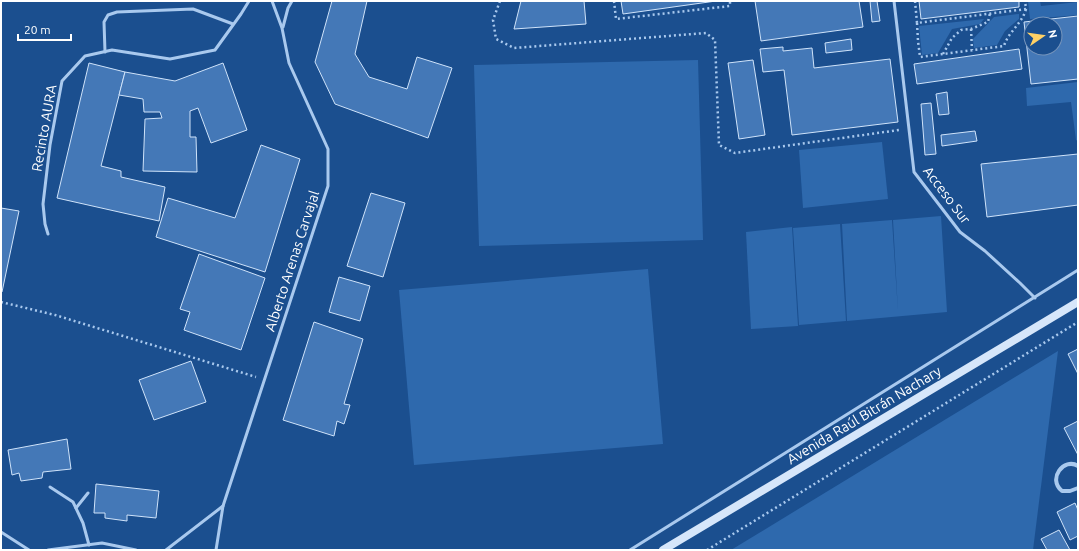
<svg xmlns="http://www.w3.org/2000/svg" width="1079" height="551" viewBox="0 0 1079 551" font-family="Ubuntu,sans-serif">
<style>
.green{fill:#2e69ad}
.building{fill:#4478b7;stroke:#cfe3fa;fill-rule:evenodd}
.lines{fill:none;stroke-linecap:round;stroke-linejoin:round}
.path{stroke:#a9c9ee;stroke-width:2.5;stroke-dasharray:2 3;stroke-linecap:butt}
.service{stroke:#a9c9ee;stroke-width:3}
.minor{stroke:#a9c9ee;stroke-width:4}
.secondary{stroke:#d6e6fa;stroke-width:8}
.labels{text-anchor:middle;stroke-width:3;stroke-linejoin:round;paint-order:stroke}
.street-label{font-size:14px;fill:#fff;stroke:#1b4f8f}
</style>
<rect width="100%" height="100%" fill="#1b4f8f"/>
<!-- green -->
<g class="green">
<path d="M 1028,1 L 1040,1 L 1041,6 L 1078,2 L 1078,15 L 1030,19 Z"/>
<path d="M 1019,14 L 1019,19 L 1005,31 L 997,45 L 974,48 L 973,39 L 994,17 Z"/>
<path d="M 984,19 L 980,24 L 952,29 L 938,53 L 922,55 L 919,26 Z"/>
<path d="M 698,60 L 703,240 L 479,246 L 474,65 Z"/>
<path d="M 1078,82 L 1078,141 L 1076,140 L 1071,102 L 1027,106 L 1026,88 Z"/>
<path d="M 882,142 L 888,199 L 803,208 L 799,150 Z"/>
<path d="M 941,216 L 947,312 L 847,321 L 842,224 L 892,220 L 898,312 L 893,220 Z"/>
<path d="M 840,224 L 846,321 L 799,325 L 793,228 Z"/>
<path d="M 792,227 L 798,326 L 751,329 L 746,232 Z"/>
<path d="M 648,269 L 663,444 L 414,465 L 399,290 Z"/>
<path d="M 1058,351 L 1033,550 L 731,550 Z"/>
</g>
<!-- building -->
<g class="building">
<path d="M 332,1 L 367,1 L 355,54 L 369,77 L 407,89 L 417,57 L 452,68 L 428,138 L 335,104 L 315,62 Z"/>
<path d="M 521,1 L 584,1 L 586,24 L 514,29 Z"/>
<path d="M 621,1 L 716,1 L 623,14 Z"/>
<path d="M 755,1 L 859,1 L 863,27 L 761,41 Z"/>
<path d="M 870,1 L 877,1 L 880,21 L 872,22 Z"/>
<path d="M 919,1 L 1019,1 L 1019,7 L 921,19 Z"/>
<path d="M 1078,16 L 1078,79 L 1031,84 L 1024,22 ZM 1031,24 L 1055,24 L 1055,48 L 1031,48 Z"/>
<path d="M 851,39 L 852,50 L 826,53 L 825,43 Z"/>
<path d="M 783,47 L 783,51 L 812,48 L 814,68 L 890,59 L 898,122 L 792,135 L 784,70 L 763,72 L 760,49 Z"/>
<path d="M 1019,49 L 1022,69 L 917,84 L 914,64 Z"/>
<path d="M 753,60 L 765,135 L 739,139 L 728,63 Z"/>
<path d="M 89,63 L 125,72 L 101,166 L 121,171 L 121,177 L 165,187 L 159,221 L 57,198 Z"/>
<path d="M 223,63 L 247,130 L 211,143 L 198,108 L 190,111 L 190,137 L 196,137 L 197,172 L 143,171 L 145,119 L 162,118 L 160,112 L 144,112 L 143,99 L 119,95 L 125,72 L 175,81 Z"/>
<path d="M 947,92 L 949,114 L 939,115 L 936,94 Z"/>
<path d="M 931,103 L 936,154 L 925,155 L 921,104 Z"/>
<path d="M 975,131 L 977,141 L 942,146 L 941,135 Z"/>
<path d="M 261,145 L 300,159 L 265,272 L 156,237 L 168,198 L 235,218 Z"/>
<path d="M 1078,154 L 1078,205 L 987,217 L 981,164 Z"/>
<path d="M 371,193 L 405,203 L 383,277 L 347,266 Z"/>
<path d="M 1,208 L 19,211 L 2,292 L 1,292 Z"/>
<path d="M 199,254 L 265,278 L 241,350 L 184,330 L 190,312 L 180,309 Z"/>
<path d="M 339,277 L 370,286 L 360,321 L 329,312 Z"/>
<path d="M 314,322 L 363,339 L 344,404 L 350,405 L 344,424 L 337,421 L 334,436 L 283,420 Z"/>
<path d="M 1078,349 L 1078,374 L 1068,354 Z"/>
<path d="M 191,361 L 206,402 L 154,420 L 139,380 Z"/>
<path d="M 1078,421 L 1078,455 L 1064,428 Z"/>
<path d="M 67,439 L 71,469 L 43,472 L 42,478 L 21,481 L 19,473 L 12,475 L 8,450 Z"/>
<path d="M 96,484 L 159,491 L 156,518 L 127,515 L 127,521 L 105,518 L 105,513 L 94,513 Z"/>
<path d="M 1075,503 L 1078,510 L 1078,536 L 1070,540 L 1057,512 Z"/>
<path d="M 1059,530 L 1070,550 L 1047,550 L 1041,539 Z"/>
</g>
<g class="lines">
<!-- path -->
<g class="path">
<path d="M 500,1 L 493,20 L 496,39 L 514,48 L 706,33 L 715,40 L 719,145 L 735,153 L 899,130"/>
<path d="M 614,1 L 616,19 L 730,6 L 730,1"/>
<path d="M 915,1 L 917,23 L 1026,9 L 1025,1"/>
<path d="M 917,23 L 918,41 L 920,57 L 1004,46 C 1008,32 1022,24 1026,9"/>
<path d="M 971,29 L 972,50"/>
<path d="M 943,54 L 952,38 L 961,30 L 971,29 L 988,22 L 990,13"/>
<path d="M 1,302 L 55,315 L 256,377"/>
<path d="M 707,550 L 1078,322"/>
</g>
<!-- service -->
<g class="service">
<path d="M 894,1 L 914,172 L 960,232 L 985,251 L 1020,283 L 1035,298"/>
<path d="M 283,27 L 288,8 L 292,1"/>
<path d="M 105,52 L 104,22 L 108,15 L 117,12 L 193,9 L 233,24"/>
<path d="M 48,234 L 45,224 L 43,204 L 50,145 L 62,81 L 85,56 L 112,50 L 170,59 L 215,50 L 241,14 L 249,1"/>
<path d="M 50,487 L 73,502 L 83,523 L 89,545"/>
<path d="M 76,508 L 88,493"/>
<path d="M 1,532 L 29,550"/>
<path d="M 48,550 L 102,543 L 136,550"/>
<path d="M 166,550 L 223,506"/>
<path d="M 216,550 L 223,506 L 328,186 L 328,149 L 289,63 L 282,28 L 272,1"/>
<path d="M 630,550 L 1078,270"/>
</g>
<!-- minor -->
<path class="minor" d="M 1078,466 C 1064,457 1047,479 1062,491 L 1070,491 L 1078,488"/>
<!-- secondary -->
<path class="secondary" d="M 663,550 L 1078,302"/>
</g>
<g class="labels">
<!-- street labels -->
<g class="street-label">
<text transform="translate(44 128) rotate(-80)" y="5">Recinto AURA</text>
<text transform="translate(947 195) rotate(53)" y="5">Acceso Sur</text>
<text transform="translate(292 261) rotate(-72)" y="5">Alberto Arenas Carvajal</text>
<text transform="translate(864 415) rotate(-31)" y="5">Avenida Raúl Bitrán Nachary</text>
</g>
</g>
<!-- border -->
<rect width="1079" height="551" fill="none" stroke="#ffffff" stroke-width="4"/>
<!-- north arrow -->
<g transform="translate(1043 36) rotate(77)"><circle r="19" fill="#1b4f8f" stroke="#7695bc"/>
<path d="M0-3L7 15L0 10L-7 15Z" fill="#ffd166"/>
<text y="-6" font-size="11" font-weight="bold" text-anchor="middle" fill="#ffffff">N</text>
</g>
<!-- scale -->
<path d="M18 34v6h53v-6" fill="none" stroke="#ffffff" stroke-width="2"/>
<text x="24" y="34" font-size="12" fill="#ffffff" stroke="#1b4f8f" stroke-width="3" paint-order="stroke">20 m</text>
</svg>
